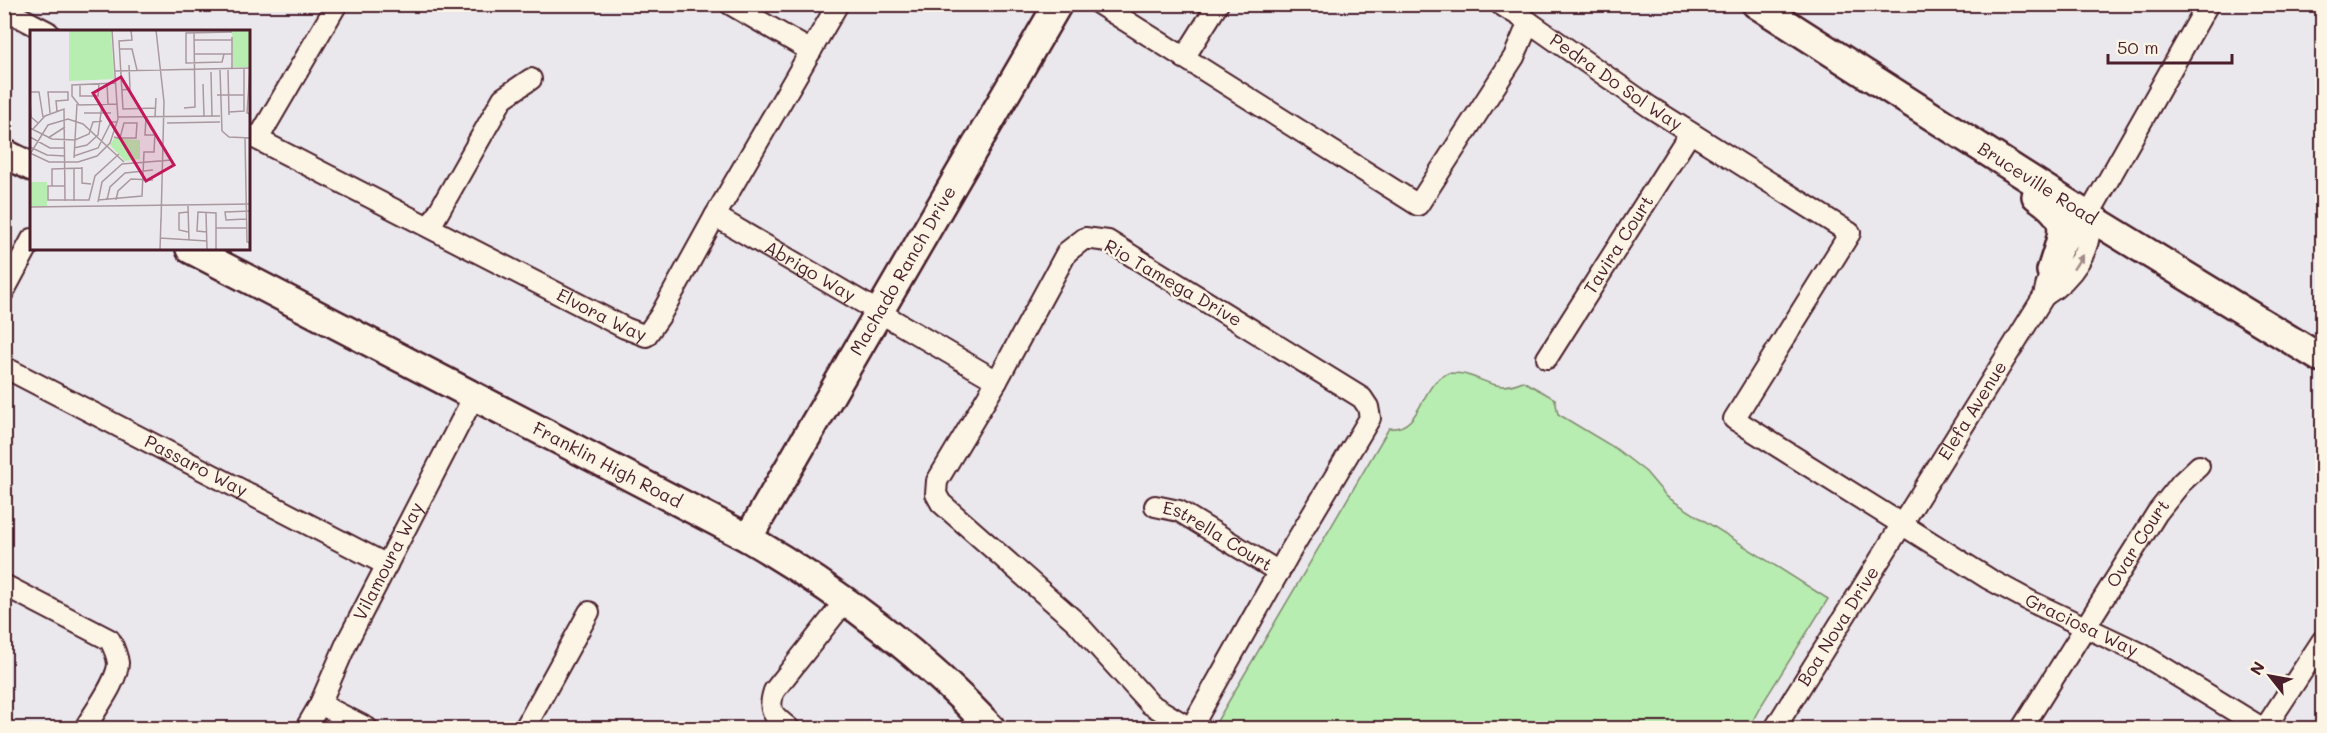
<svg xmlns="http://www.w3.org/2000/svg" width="2327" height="733" viewBox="0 0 2327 733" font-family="Mali,sans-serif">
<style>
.green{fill:#b7edb0;stroke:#80866e;stroke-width:1.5}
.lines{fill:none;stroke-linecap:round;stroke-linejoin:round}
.street-casing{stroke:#4a1f2b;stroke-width:24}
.secondary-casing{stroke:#4a1f2b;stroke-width:32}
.street{stroke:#fcf5e5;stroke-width:20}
.secondary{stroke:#fcf5e5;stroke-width:27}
.oneway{fill:#a38a88}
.labels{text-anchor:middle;stroke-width:5;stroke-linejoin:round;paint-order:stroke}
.street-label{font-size:18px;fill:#4a1f2b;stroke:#fcf5e5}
.inset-road{fill:none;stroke:#aa989f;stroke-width:1.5}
.view{fill:#c2185b;fill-opacity:0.15;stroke:#c2185b;stroke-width:3}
.inset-edge{fill:none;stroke:#4a1f2b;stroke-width:3}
</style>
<rect width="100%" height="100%" fill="#eae8ec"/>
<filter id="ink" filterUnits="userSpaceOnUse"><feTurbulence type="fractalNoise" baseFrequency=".0167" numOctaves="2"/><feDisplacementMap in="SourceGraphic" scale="12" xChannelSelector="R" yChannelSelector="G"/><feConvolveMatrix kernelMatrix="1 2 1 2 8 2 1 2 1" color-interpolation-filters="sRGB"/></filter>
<g filter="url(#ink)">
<!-- green -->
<path class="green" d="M 1448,373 C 1454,373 1462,373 1467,375 C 1491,382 1497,392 1523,381 L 1555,399 L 1558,414 L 1615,448 L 1646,472 L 1667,497 L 1828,599 L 1759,709 L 1749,728 L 1213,728 L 1389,428 C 1417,431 1420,397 1436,381 C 1439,378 1444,376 1448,373 Z"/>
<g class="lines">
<!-- street casing -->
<g class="street-casing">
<g id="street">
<path d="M 730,4 L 811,51"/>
<path d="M 1099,4 L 1418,205 L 1514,57 L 1529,22"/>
<path id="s1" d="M 1500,4 L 1529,22 L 1650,107 L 1850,233 L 1734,419 L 1989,579 L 2030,601 L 2140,653 L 2262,728"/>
<path d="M 4,9 L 48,32"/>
<path d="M 1184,58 L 1218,4"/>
<path id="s2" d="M 249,135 L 625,328 L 646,336 L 660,316 L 715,216 L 838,4"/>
<path d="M 258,139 L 337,4"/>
<path id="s3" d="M 715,216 L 997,381"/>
<path d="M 430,227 L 503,98 L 531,79"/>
<path d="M 4,291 L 32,239"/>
<path d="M 2044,296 C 2070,280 2096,248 2088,216"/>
<path id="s4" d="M 1547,358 L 1690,133"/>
<path id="s5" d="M 4,367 L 387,565"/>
<path id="s6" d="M 1155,506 L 1179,511 L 1279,572"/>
<path d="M 4,585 L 110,640 C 114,648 117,655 118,663 C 118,681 94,712 85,728"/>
<path d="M 320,704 L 367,728"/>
<path id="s7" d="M 306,728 L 320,704 L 347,642 L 474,396"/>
<path d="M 525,728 L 589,612"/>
<path d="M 789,728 C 774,716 767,712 774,691 L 846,600"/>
<path d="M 1190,728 L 1150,704 L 1076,622 L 941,503 L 936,494 L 937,481 L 997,381 L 1067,252 L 1085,238 L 1108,241 L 1362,398 L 1368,407 L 1370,418 L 1291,550 L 1191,728"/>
<path id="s8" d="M 1775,728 L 2044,296 C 2049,267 2067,235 2088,216 L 2208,4"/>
<path id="s9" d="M 2022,728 L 2157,513 L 2181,483 L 2199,466"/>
<path d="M 2265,728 L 2322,641"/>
</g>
</g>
<!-- secondary casing -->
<g class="secondary-casing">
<g id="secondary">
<path id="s10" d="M 1756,4 L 2088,216 L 2322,359"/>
<path d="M 4,153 L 32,167"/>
<path d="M 2036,196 C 2074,222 2062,233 2051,271"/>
<path id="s11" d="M 190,249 L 748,538 C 837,590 920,652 991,728"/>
<path id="s12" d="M 748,538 L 1058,4"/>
</g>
</g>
<!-- street -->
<use href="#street" class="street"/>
<!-- secondary -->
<use href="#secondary" class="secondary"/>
</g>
<!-- one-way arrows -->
<defs><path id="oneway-solid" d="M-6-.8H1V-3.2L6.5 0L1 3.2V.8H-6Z" transform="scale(1.5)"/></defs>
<use class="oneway" href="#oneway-solid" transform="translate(2078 262) rotate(-57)"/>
</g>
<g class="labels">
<!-- street labels -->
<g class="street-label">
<text dy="6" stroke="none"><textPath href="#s1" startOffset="140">Pedra Do Sol Way</textPath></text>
<text dy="6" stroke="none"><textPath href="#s10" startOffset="334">Bruceville Road</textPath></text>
<text dy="6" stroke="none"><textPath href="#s4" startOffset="134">Tavira Court</textPath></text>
<text dy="6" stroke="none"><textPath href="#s3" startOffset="110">Abrigo Way</textPath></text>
<text dy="6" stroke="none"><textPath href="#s12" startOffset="309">Machado Ranch Drive</textPath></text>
<text transform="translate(1173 283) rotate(30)" y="6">Rio Tamega Drive</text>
<text dy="6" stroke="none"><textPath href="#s2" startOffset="396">Elvora Way</textPath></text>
<text dy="6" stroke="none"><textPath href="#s8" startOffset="374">Elefa Avenue</textPath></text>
<text dy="6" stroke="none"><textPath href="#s11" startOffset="470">Franklin High Road</textPath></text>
<text dy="6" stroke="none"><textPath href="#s5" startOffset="216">Passaro Way</textPath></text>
<text dy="6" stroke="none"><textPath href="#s6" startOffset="70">Estrella Court</textPath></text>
<text dy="6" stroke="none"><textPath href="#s9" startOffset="218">Ovar Court</textPath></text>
<text dy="6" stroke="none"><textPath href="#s7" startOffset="186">Vilamoura Way</textPath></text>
<text dy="6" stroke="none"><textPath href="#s1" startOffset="1042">Graciosa Way</textPath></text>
<text dy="6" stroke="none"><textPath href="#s8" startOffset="120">Boa Nova Drive</textPath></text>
</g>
</g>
<!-- overview -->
<g transform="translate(30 30)">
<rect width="220" height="220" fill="#eae8ec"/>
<path d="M 39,0 L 81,0 L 84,49 L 39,51 ZM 202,0 L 220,0 L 220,37 L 203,37 ZM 84,108 L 110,110 L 110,129 L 95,131 L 80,115 ZM 0,152 L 17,152 L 17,176 L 0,176 Z" fill="#b7edb0"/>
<path class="inset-road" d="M 101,0 L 102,10 L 89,11 L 93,79 L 126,78M 126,0 L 134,72 L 131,192M 202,7 L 202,38M 164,10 L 202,10M 89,19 L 102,19 L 107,40M 164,24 L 202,24M 194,24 L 192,32 L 156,33 L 156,3 L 202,2M 220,39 L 217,83 L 221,84M 190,40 L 192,101 L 199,107 L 221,108M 198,40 L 199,85M 85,41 L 221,38M 181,42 L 182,86M 85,53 L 42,55 L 42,66 L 49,75 L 87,74M 77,54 L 78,74M 173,54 L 174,86M 50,55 L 50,66 L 68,66 L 69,54M 92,60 L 100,59 L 99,35M 0,62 L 9,62 L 13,87M 187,65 L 214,65M 0,70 L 1,87 L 8,93M 154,78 L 165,77 L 164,2M 199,82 L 214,81 L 214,38M 20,83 L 18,62 L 38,62 L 38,70 L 26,71 L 27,81M 54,83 L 81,83M 88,87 L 190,86M 116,87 L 115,105 L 125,105M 125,87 L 126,68M 137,93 L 190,92M 0,98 L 22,109 L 45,110 L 59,104 L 63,92 L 72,91M 3,99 L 15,86 L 34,79 L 35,171M 0,107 L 20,118 L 35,118M 84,107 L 88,108 L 106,108 L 107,93 L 94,93 L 90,108M 18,108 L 35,97M 215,108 L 217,212 L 221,213M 0,117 L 17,125 L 35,126M 44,118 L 57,115 L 68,105 L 72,75M 0,123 L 19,132 L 48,132 L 67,126 L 80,113 L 88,89 L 82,0M 0,124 L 18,95 L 38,89 L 53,94 L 94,132M 44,126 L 68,118 L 81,92 L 87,92M 44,128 L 47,74M 52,137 L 52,153 L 61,154M 44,138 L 44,171M 22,156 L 22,139 L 52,138M 35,156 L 18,156 L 18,170 L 59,170 L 65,146 L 89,124M 68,170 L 112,166 L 114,122 L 124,122 L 125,102M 77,170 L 80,157 L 95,143 L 123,140M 86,170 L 88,161 L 101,149 L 123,150M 68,172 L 72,152 L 92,134 L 142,130M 158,175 L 159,211M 0,177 L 221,174M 158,182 L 149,183 L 149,200 L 158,202M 176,182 L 177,220M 216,189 L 196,190 L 195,182 L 221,181M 186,198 L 216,198M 177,202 L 167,201 L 168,182 L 186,183 L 186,220M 130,208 L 177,211M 130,220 L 131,188"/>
<path class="view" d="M 91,47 L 144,135 L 116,151 L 63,63 Z"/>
<rect width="220" height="220" class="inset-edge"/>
</g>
<!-- margin -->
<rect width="2327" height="733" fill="none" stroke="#fcf5e5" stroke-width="24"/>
<rect x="12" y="12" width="2303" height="709" fill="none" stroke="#4a1f2b" stroke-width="2" filter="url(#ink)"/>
<!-- north arrow -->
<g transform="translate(2270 676) rotate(301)" stroke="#fcf5e5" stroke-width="4.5" paint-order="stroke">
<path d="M0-4.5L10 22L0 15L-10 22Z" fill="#4a1f2b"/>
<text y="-9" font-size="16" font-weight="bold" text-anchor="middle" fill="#4a1f2b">N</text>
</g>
<!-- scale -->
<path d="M2108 54v9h124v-9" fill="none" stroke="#4a1f2b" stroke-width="3"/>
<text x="2117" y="54" font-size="18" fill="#4a1f2b" stroke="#fcf5e5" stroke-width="4.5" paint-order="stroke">50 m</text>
</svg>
